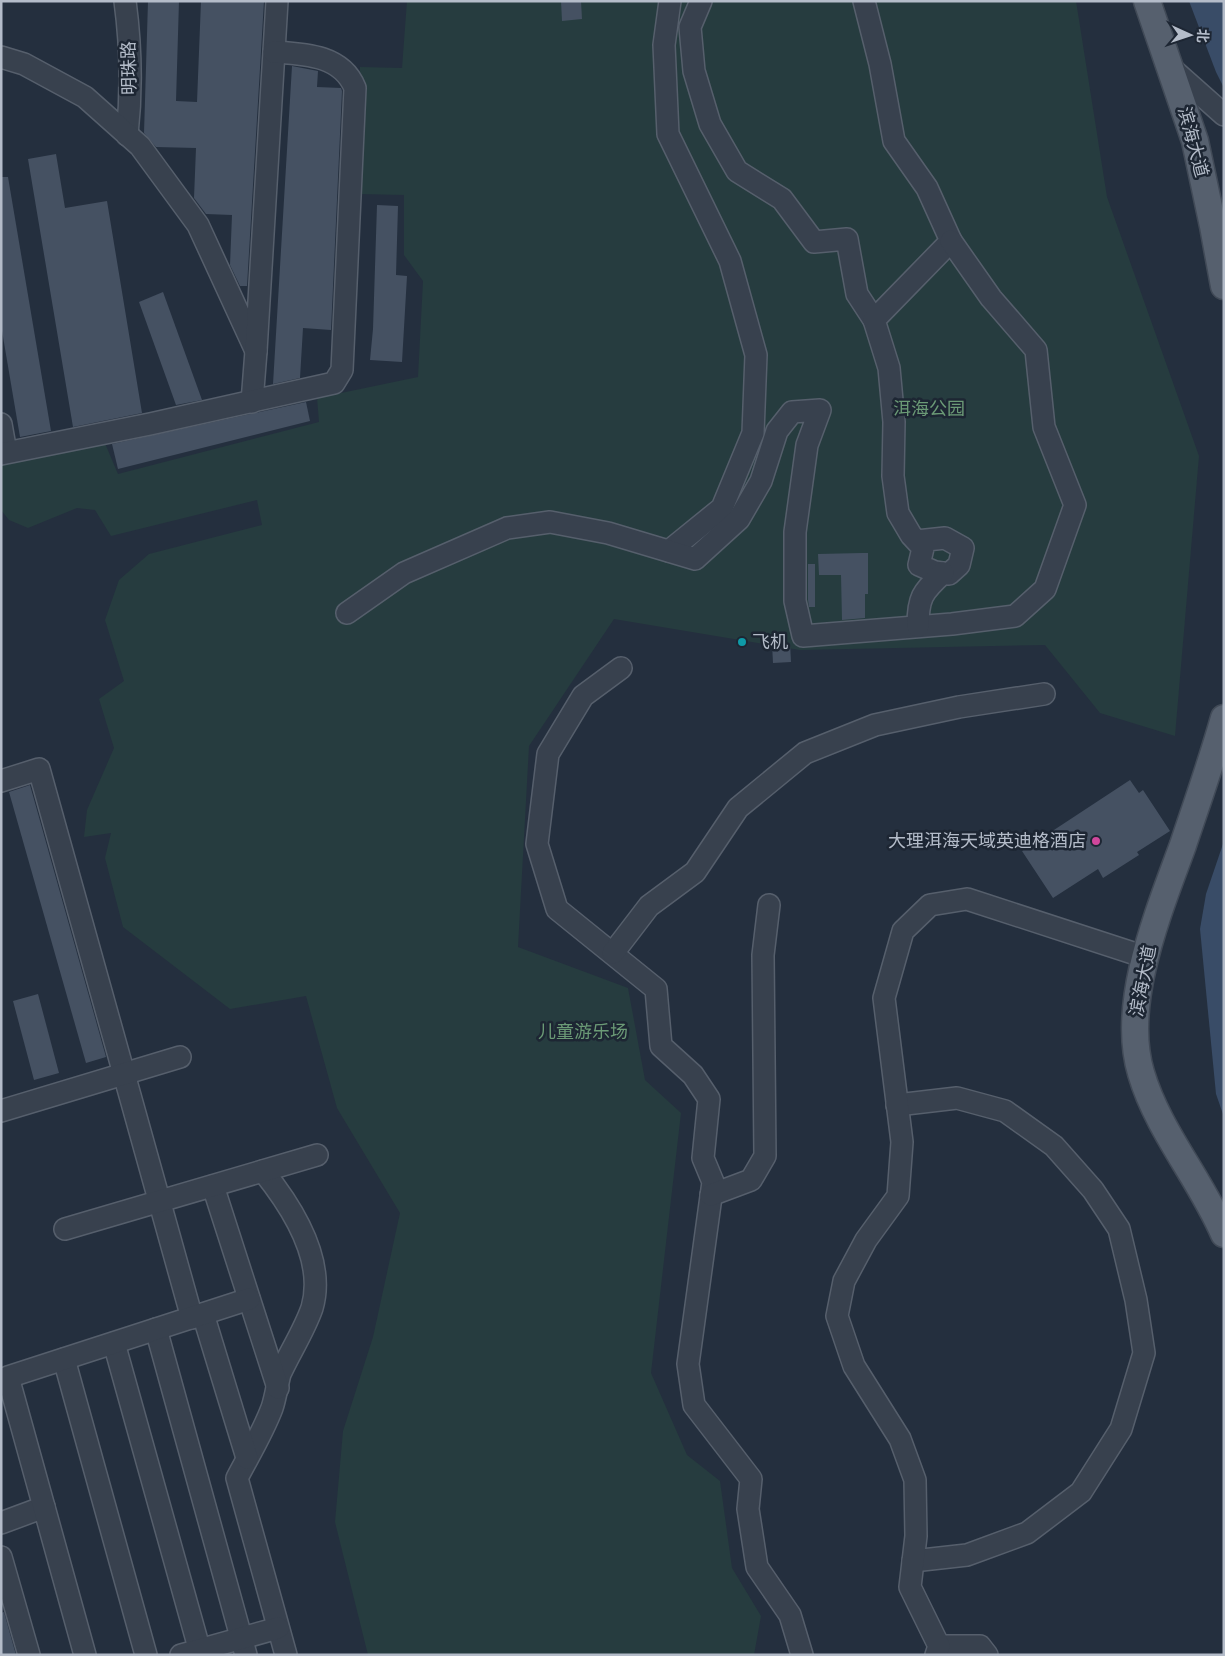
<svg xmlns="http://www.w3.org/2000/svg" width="1225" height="1656" viewBox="0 0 1225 1656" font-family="'DejaVu Sans','Noto Sans SC',sans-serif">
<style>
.green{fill:#263c3f}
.water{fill:#394c67}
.building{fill:#455162}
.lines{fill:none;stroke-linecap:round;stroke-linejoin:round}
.minor-casing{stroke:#565f6c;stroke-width:24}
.major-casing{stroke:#414a57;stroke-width:29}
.minor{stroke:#38414e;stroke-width:21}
.major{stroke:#56606e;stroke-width:26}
.culture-dot{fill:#0f9aa8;stroke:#1d2633;stroke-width:2}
.hotel-dot{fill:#d1479c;stroke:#1d2633;stroke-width:2}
.labels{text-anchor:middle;stroke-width:5;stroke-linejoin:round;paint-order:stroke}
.street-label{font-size:18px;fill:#b4bcc9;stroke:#1d2633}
.park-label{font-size:18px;fill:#6b9a76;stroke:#1d2633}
.poi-label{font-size:18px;fill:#b4bcc9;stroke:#1d2633;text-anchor:start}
</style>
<rect width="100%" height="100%" fill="#242f3e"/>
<!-- green -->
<path class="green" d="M 407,1 L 1076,1 L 1107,197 L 1199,456 L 1175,736 L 1100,713 L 1045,645 L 800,650 L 614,619 L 529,746 L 518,947 L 628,988 L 645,1080 L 681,1113 L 651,1373 L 687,1455 L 720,1481 L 732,1568 L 761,1616 L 754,1655 L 368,1655 L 335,1522 L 343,1431 L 373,1337 L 400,1213 L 337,1108 L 306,996 L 230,1009 L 123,927 L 105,858 L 111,833 L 84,837 L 87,810 L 114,748 L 99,699 L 124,681 L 105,620 L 119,580 L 149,554 L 262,525 L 257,500 L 111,536 L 95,510 L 77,508 L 28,528 L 9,520 L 1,510 L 1,462 L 104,441 L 118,474 L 319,422 L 317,398 L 418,377 L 423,281 L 404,255 L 404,195 L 359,194 L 360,67 L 402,68 Z"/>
<!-- water -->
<g class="water">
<path d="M 1189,1 L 1224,1 L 1224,88 L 1216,72 Z"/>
<path d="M 1224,841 L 1224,1117 L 1216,1094 L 1200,929 L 1206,894 Z"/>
</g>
<!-- building -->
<g class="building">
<path d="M 148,1 L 179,1 L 176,101 L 197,102 L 201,1 L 264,1 L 247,286 L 240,286 L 230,265 L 232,215 L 206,214 L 194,198 L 196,148 L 156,147 L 144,133 Z"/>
<path d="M 561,1 L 581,1 L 582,19 L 562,21 Z"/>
<path d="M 292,66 L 318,71 L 317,87 L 341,88 L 342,91 L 331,330 L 303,328 L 300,378 L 273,384 Z"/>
<path d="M 56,154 L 65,208 L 107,201 L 142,413 L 73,427 L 28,159 Z"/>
<path d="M 1,177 L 8,177 L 51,431 L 20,437 L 1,325 Z"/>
<path d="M 377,205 L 398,206 L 396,275 L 407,276 L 402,362 L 370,360 L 373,329 Z"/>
<path d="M 163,292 L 202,400 L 176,405 L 139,302 Z"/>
<path d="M 306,402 L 310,421 L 118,469 L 112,444 Z"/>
<path d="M 862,553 L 868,553 L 868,594 L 865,594 L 865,618 L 842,620 L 841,575 L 819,575 L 818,554 Z"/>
<path d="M 808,564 L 815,564 L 815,607 L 809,607 L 808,600 Z"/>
<path d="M 790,643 L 791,662 L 773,663 L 772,644 Z"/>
<path d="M 1130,780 L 1139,793 L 1143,790 L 1170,831 L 1137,852 L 1139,855 L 1103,878 L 1098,869 L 1053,898 L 1022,851 Z"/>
<path d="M 30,785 L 106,1057 L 86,1063 L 9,792 Z"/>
<path d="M 38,994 L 59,1073 L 34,1080 L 13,1001 Z"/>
<path d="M 4,1612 L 16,1655 L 1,1655 L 1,1613 Z"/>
</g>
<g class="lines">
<!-- minor casing -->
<g class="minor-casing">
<g id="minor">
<path d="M 125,1 C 131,46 132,90 127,135"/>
<path d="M 701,1 L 690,27 L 694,71 L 710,124 L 737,171 L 782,199 L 814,242 L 847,239 L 857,294 L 874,320"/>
<path d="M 864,1 L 880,64 L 894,141 L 927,188 L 951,241 L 874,320 L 889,368 L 894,422 L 893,476 L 898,513 L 911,535 L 923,548 L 919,565 L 935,572 L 949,574 L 959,565 L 963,548 L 945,538 L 917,541"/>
<path d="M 1,57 L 24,64 L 85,97 L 140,146 L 198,225 L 256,351"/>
<path d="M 1170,67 L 1224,115"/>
<path d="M 252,402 L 256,351 L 277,1"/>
<path d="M 1,424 L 6,452"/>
<path d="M 1,454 L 150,424 L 334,383 L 342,370 L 355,88 C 342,55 305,54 274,52"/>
<path d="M 669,551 L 722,508 L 753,433 L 756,355 L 730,261 L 668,134 L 664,45 L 670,1"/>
<path d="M 347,613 L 404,573 L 507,528 L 550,522 L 608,533 L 695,559 L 739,519 L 761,481 L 777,431 L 792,412 L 820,410 L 807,445 L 795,532 L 795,601 L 803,636 L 952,624 L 1015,616 L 1045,589 L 1075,505 L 1044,427 L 1036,350 L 991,298 L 951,241"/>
<path d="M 918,626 C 918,598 922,592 943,573"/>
<path d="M 621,668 L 583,696 L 548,754 L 537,844 L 557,909 L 656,989 L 661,1046 L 693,1075 L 709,1099 L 703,1158 L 713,1182 L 688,1364 L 694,1405 L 751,1479 L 748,1509 L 757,1567 L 790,1615 L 802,1655"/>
<path d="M 1,781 L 39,769 L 192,1318"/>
<path d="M 613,953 L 649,906 L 695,872 L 738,808 L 805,753 L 875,725 L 959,707 L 1044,694"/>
<path d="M 897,1105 L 957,1098 L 1005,1111 L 1054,1146 L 1093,1190 L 1119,1229 L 1136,1300 L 1144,1353 L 1121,1429 L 1081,1492 L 1027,1533 L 967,1555 L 913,1561"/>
<path d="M 1,1111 L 180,1057"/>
<path d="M 263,1171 C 292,1207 326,1260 312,1308 C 304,1331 290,1352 280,1374 C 277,1385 276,1396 272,1408 C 263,1432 249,1455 237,1478 L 286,1655"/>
<path d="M 213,1186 L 278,1388"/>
<path d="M 711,1195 L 751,1180 L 765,1156 L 763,955 L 769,905"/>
<path d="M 65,1229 L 317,1155"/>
<path d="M 203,1314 L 247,1458"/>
<path d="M 156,1329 L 246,1655"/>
<path d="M 114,1343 L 201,1655"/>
<path d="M 64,1359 L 146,1655"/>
<path d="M 1,1523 L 44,1507"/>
<path d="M 1,1557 L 29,1655"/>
<path d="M 939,1646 L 980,1646 L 987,1655"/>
<path d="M 85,1655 L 8,1377 L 249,1299"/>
<path d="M 181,1655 L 278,1628"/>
<path d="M 936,1655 L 939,1646 L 910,1587 L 916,1536 L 915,1480 L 900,1439 L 854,1366 L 837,1316 L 844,1281 L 866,1240 L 898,1196 L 902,1142 L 884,998 L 903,931 L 930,905 L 967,899 L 1145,957"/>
</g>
</g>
<!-- major casing -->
<g class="major-casing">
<g id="major">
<path d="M 1147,1 L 1195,141 L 1213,226 L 1224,286"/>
<path d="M 1224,718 C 1212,761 1197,803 1183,845 C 1159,911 1120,1003 1141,1073 C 1158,1131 1200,1178 1224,1234"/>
</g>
</g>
<!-- minor -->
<use href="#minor" class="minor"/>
<!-- major -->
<use href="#major" class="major"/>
</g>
<!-- markers -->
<circle class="culture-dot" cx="742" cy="642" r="5"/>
<circle class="hotel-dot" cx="1096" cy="841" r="5"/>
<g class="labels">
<!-- street labels -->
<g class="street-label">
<text transform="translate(129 68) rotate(-91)" y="6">明珠路</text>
<text transform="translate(1193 142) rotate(75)" y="6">滨海大道</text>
<text transform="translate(1143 981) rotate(-79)" y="6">滨海大道</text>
</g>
<!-- park labels -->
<g class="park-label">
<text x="929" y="415">洱海公园</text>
<text x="583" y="1038">儿童游乐场</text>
</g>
<!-- poi labels -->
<g class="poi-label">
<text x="752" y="648">飞机</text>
<text x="1086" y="847" text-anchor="end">大理洱海天域英迪格酒店</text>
</g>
</g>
<!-- border -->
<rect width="1225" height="1656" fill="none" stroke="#b4bcc9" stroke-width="5"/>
<!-- north arrow -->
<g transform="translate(1190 35) rotate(93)" stroke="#1d2633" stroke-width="4" paint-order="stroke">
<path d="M0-4L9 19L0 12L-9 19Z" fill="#b4bcc9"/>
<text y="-8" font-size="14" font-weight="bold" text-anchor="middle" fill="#b4bcc9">北</text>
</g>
</svg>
